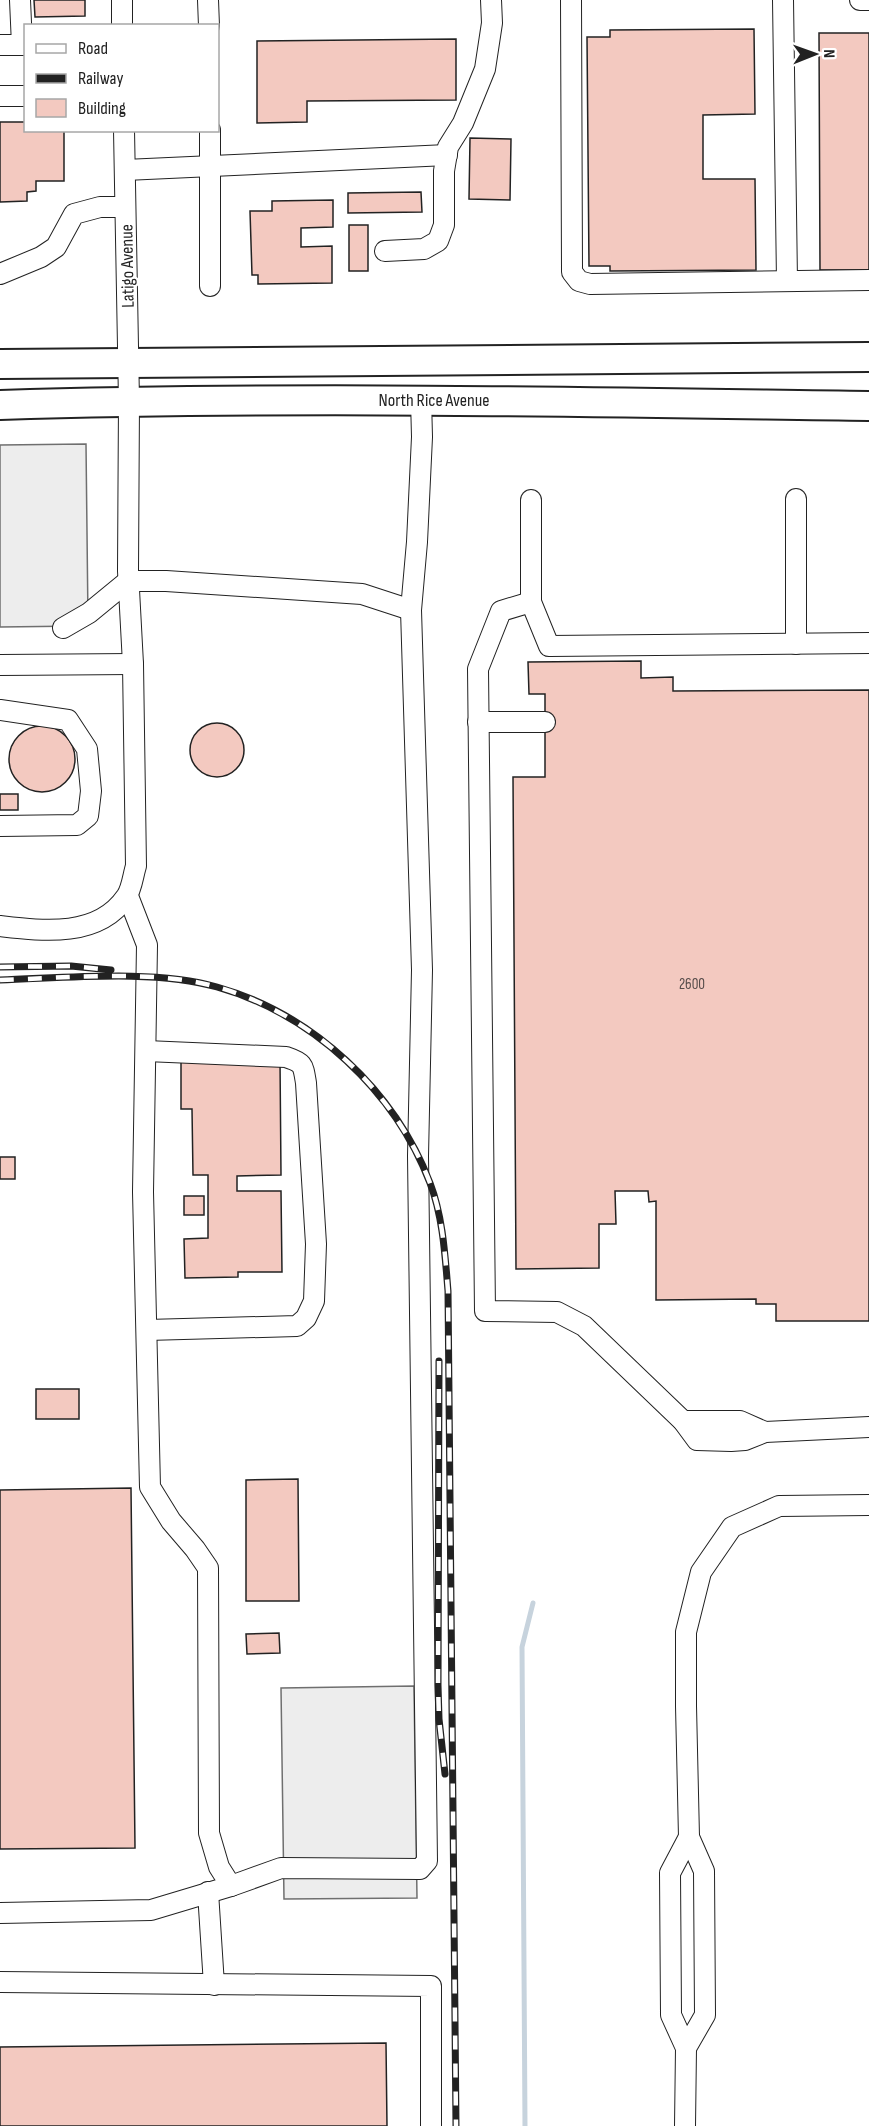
<svg xmlns="http://www.w3.org/2000/svg" width="869" height="2126" viewBox="0 0 869 2126" font-family="'Sofia Sans Condensed',sans-serif">
<style>
.parking{fill:#ededed;stroke:#6f6f6f;stroke-width:1.5}
.lines{fill:none;stroke-linecap:round;stroke-linejoin:round}
.stream{stroke:#c7d3dd;stroke-width:5}
.building{fill:#f3c9c0;stroke:#222;stroke-width:1.5}
.minor-casing{stroke:#222;stroke-width:22}
.highway-casing{stroke:#222;stroke-width:32}
.minor{stroke:#fff;stroke-width:20}
.highway{stroke:#fff;stroke-width:28}
.rail-casing{stroke:#222;stroke-width:7}
.rail{stroke:#fff;stroke-width:4.5;stroke-dasharray:14;stroke-linecap:butt}
.labels{text-anchor:middle;stroke-width:4.5;stroke-linejoin:round;paint-order:stroke}
.number-label{font-size:15px;fill:#564c4a}
.street-label{font-size:18px;fill:#222;stroke:#fff}
</style>
<rect width="100%" height="100%" fill="#fff"/>
<!-- parking -->
<g class="parking">
<path d="M 86,444 L 88,620 L 80,626 L 0,627 L 0,445 Z"/>
<path d="M 414,1686 L 417,1898 L 284,1899 L 281,1688 Z"/>
</g>
<g class="lines">
<!-- stream -->
<path class="stream" d="M 525,2126 L 522,1647 L 533,1603"/>
</g>
<!-- building -->
<g class="building">
<path d="M 34,0 L 85,0 L 85,16 L 35,17 Z"/>
<path d="M 754,29 L 755,114 L 703,115 L 703,179 L 755,179 L 756,270 L 610,271 L 610,266 L 589,266 L 587,37 L 610,37 L 610,30 Z"/>
<path d="M 819,33 L 869,33 L 869,270 L 820,270 Z"/>
<path d="M 456,39 L 456,100 L 307,101 L 307,122 L 257,123 L 257,41 Z"/>
<path d="M 0,122 L 26,122 L 26,130 L 64,130 L 64,181 L 36,181 L 36,191 L 27,192 L 27,201 L 0,202 Z"/>
<path d="M 470,138 L 511,139 L 510,200 L 469,199 Z"/>
<path d="M 421,192 L 422,212 L 348,213 L 348,193 Z"/>
<path d="M 333,200 L 333,227 L 301,228 L 301,247 L 332,246 L 332,283 L 258,284 L 258,275 L 252,275 L 250,211 L 272,211 L 272,201 Z"/>
<rect x="349" y="225" width="19" height="46"/>
<path d="M 641,661 L 641,678 L 673,677 L 673,691 L 869,690 L 869,1321 L 776,1321 L 776,1304 L 756,1304 L 756,1299 L 656,1300 L 656,1201 L 649,1202 L 648,1191 L 615,1191 L 616,1224 L 599,1224 L 599,1268 L 516,1269 L 513,777 L 545,777 L 545,694 L 529,694 L 528,662 Z"/>
<circle cx="217" cy="750" r="27"/>
<circle cx="42" cy="759" r="33"/>
<rect x="0" y="794" width="18" height="16"/>
<path d="M 280,1060 L 281,1175 L 237,1176 L 237,1191 L 281,1191 L 282,1272 L 238,1272 L 238,1277 L 185,1278 L 184,1239 L 208,1238 L 208,1175 L 193,1175 L 192,1109 L 181,1109 L 181,1061 Z"/>
<rect x="0" y="1157" width="15" height="22"/>
<rect x="184" y="1196" width="20" height="19"/>
<rect x="36" y="1389" width="43" height="30"/>
<path d="M 298,1479 L 299,1601 L 246,1601 L 246,1480 Z"/>
<path d="M 131,1488 L 135,1848 L 0,1849 L 0,1490 Z"/>
<path d="M 279,1633 L 280,1653 L 247,1654 L 246,1634 Z"/>
<path d="M 386,2043 L 387,2126 L 0,2126 L 0,2047 Z"/>
</g>
<g class="lines">
<!-- minor casing -->
<g class="minor-casing">
<g id="minor">
<path d="M 20,0 L 22,45"/>
<path d="M 122,0 L 122,26"/>
<path d="M 208,0 L 209,26"/>
<path d="M 571,0 L 572,272 L 579,281 L 590,284 L 869,280"/>
<path d="M 783,0 L 787,281"/>
<path d="M 860,0 L 869,0"/>
<path d="M 0,45 L 26,45"/>
<path d="M 0,96 L 26,96"/>
<path d="M 210,130 L 210,286"/>
<path d="M 125,170 L 447,155"/>
<path d="M 385,251 L 424,249 L 438,241 L 444,225 L 444,171 L 448,147 L 463,123 L 485,69 L 492,23 L 491,0"/>
<path d="M 0,274 L 41,257 L 56,247 L 74,214 L 100,207 L 125,207"/>
<path d="M 796,499 L 796,644"/>
<path d="M 531,500 L 531,602"/>
<path d="M 63,628 L 89,613 L 128,581 L 166,581 L 362,594 L 411,610"/>
<path d="M 869,643 L 549,646 L 531,602 L 501,611 L 478,669 L 485,1311 L 557,1312 L 584,1326 L 683,1421 L 697,1440 L 731,1441 L 745,1440 L 765,1432 L 869,1427"/>
<path d="M 0,665 L 133,664"/>
<path d="M 0,710 L 68,720 L 87,749 L 91,791 L 88,816 L 77,825 L 0,826"/>
<path d="M 478,722 L 545,722"/>
<path d="M 128,896 L 147,945 L 143,1192 L 150,1487 L 171,1521 L 195,1549 L 208,1568 L 209,1833 L 219,1867 L 231,1886 L 281,1868 L 420,1869 L 427,1861 L 418,1156 L 422,970 L 411,610 L 417,542 L 422,437 L 421,399"/>
<path d="M 0,926 C 43,931 98,938 126,897 C 132,889 133,875 136,866 L 133,664 L 128,571 L 129,401 L 124,130"/>
<path d="M 146,1051 L 286,1057 C 304,1063 303,1065 306,1083 L 316,1244 L 314,1301 L 306,1318 L 297,1326 L 147,1330"/>
<path d="M 683,1421 L 740,1421 L 765,1432"/>
<path d="M 208,1892 L 214,1985"/>
<path d="M 0,1913 L 151,1910 L 231,1886"/>
<path d="M 0,1982 L 431,1986 L 431,2126"/>
<path d="M 686,2048 L 705,2015 L 704,1871 L 689,1837 L 686,1706 L 686,1632 L 701,1572 L 732,1527 L 779,1506 L 869,1505"/>
<path d="M 685,2126 L 686,2048 L 671,2015 L 670,1873 L 689,1837"/>
</g>
</g>
<!-- highway casing -->
<g class="highway-casing">
<g id="highway">
<path d="M 0,364 L 869,357"/>
<path d="M 0,405 C 290,396 579,402 869,406"/>
</g>
</g>
<!-- minor -->
<use href="#minor" class="minor"/>
<!-- highway -->
<use href="#highway" class="highway"/>
<!-- rail casing -->
<g class="rail-casing">
<g id="rail">
<path d="M 0,967 L 71,966 L 111,970"/>
<path d="M 0,980 C 66,978 155,969 217,987 C 313,1014 395,1091 430,1183 C 443,1217 445,1255 448,1291 L 456,2126"/>
<path d="M 439,1361 L 438,1685 L 439,1719 L 445,1774"/>
</g>
</g>
<!-- rail -->
<use href="#rail" class="rail"/>
</g>
<g class="labels">
<!-- number labels -->
<g class="number-label">
<text x="692" y="989">2600</text>
</g>
<!-- street labels -->
<g class="street-label">
<text transform="translate(127 266) rotate(-91)" y="6">Latigo Avenue</text>
<text x="434" y="406">North Rice Avenue</text>
</g>
</g>
<!-- legend -->
<rect x="24" y="24" width="195" height="108" fill="#ffffff" stroke="#a7a7a7" stroke-width="1.5"/>
<rect x="36" y="44" width="30" height="9" fill="#ffffff" stroke="#a7a7a7" stroke-width="1.5"/>
<text x="78" y="54" font-size="18" fill="#222222">Road</text>
<rect x="36" y="74" width="30" height="9" fill="#222222" stroke="#a7a7a7" stroke-width="1.5"/>
<text x="78" y="84" font-size="18" fill="#222222">Railway</text>
<rect x="36" y="99" width="30" height="18" fill="#f3c9c0" stroke="#a7a7a7" stroke-width="1.5"/>
<text x="78" y="114" font-size="18" fill="#222222">Building</text>
<!-- north arrow -->
<g transform="translate(815 54) rotate(89)" stroke="#ffffff" stroke-width="4.5" paint-order="stroke">
<path d="M0-4.5L10 22L0 15L-10 22Z" fill="#222222"/>
<text y="-9" font-size="16" font-weight="bold" text-anchor="middle" fill="#222222">N</text>
</g>
</svg>
